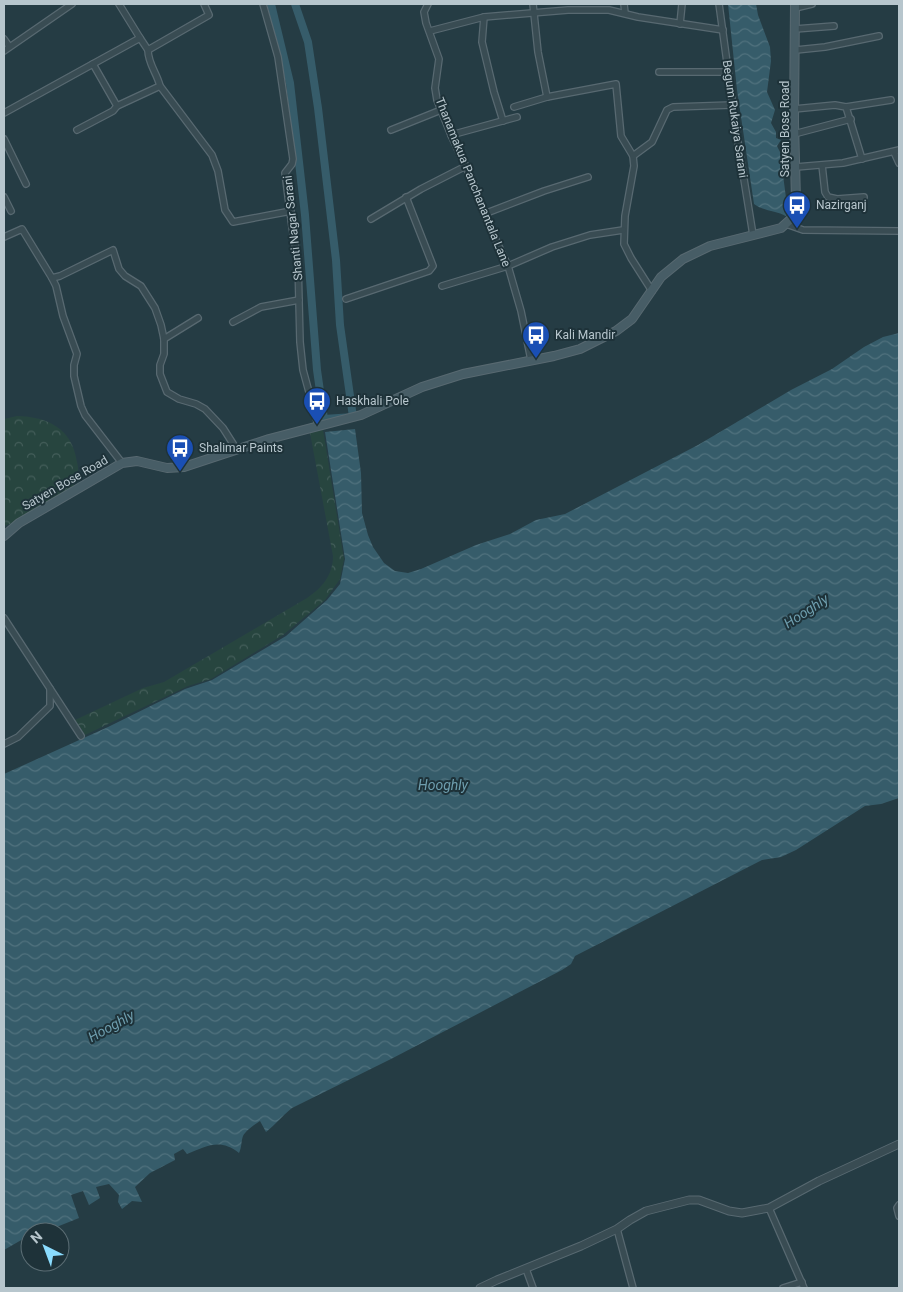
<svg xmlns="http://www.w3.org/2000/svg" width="903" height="1292" viewBox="0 0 903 1292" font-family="Roboto,sans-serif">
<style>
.park{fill:url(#park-crowns)}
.water{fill:url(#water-waves)}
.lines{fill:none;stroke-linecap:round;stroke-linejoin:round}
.canal{stroke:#365c6a;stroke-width:8}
.minor-casing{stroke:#586971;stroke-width:8}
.tertiary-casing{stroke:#586971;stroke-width:9}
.secondary-casing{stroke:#586971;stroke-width:10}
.minor{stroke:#394c53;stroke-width:5.5}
.tertiary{stroke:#394c53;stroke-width:7}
.secondary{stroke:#475d66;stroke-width:8}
.labels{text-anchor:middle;stroke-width:4;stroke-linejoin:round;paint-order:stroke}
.street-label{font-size:12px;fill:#b7c6cd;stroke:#1e3239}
.poi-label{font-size:12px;fill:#b7c6cd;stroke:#1e3239;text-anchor:start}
.water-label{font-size:14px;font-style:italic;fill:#6e9eae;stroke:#1e3239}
</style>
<defs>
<pattern id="park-crowns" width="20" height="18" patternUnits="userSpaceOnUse" patternTransform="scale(1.25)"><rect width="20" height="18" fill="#27453f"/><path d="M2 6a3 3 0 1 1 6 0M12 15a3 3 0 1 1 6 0" fill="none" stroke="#445e5a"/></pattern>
<pattern id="water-waves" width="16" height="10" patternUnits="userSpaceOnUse" patternTransform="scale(1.25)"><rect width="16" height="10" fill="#365c6a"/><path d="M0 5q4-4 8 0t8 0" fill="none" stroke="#51727e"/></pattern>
</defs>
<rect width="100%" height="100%" fill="#253c44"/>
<!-- park -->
<g class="park">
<path d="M 17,416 C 48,417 72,428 77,462 C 79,470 79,480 73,487 C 63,501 20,521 4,526 L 4,419 Z"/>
<path d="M 323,430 L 344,559 L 340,579 L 325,600 L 283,635 L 211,679 L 188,686 L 85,735 L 75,720 L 143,688 L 164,682 L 307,598 C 322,588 333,575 333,556 L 310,433 Z"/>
</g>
<!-- water -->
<g class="water">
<path d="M 728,4 L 756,4 L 758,15 L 770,47 L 771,61 L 767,92 L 775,110 L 771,123 L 776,132 L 776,138 L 781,140 L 777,146 L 780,152 L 788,213 L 786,216 C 776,211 763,211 754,204 L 737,90 Z"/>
<path d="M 899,333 L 899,798 L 881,804 L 865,806 L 796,850 L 781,857 L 762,860 L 575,956 L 571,964 L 562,970 L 391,1059 L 292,1108 C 282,1116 276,1124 266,1132 L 260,1121 C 254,1125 246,1130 243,1136 C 241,1141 242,1147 239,1153 C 220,1138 207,1146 187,1154 L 183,1149 L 174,1154 L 175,1160 L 150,1173 L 135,1187 L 142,1202 L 132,1201 L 122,1209 L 118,1202 L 119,1195 L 109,1184 L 96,1187 L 100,1198 L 89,1205 L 83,1191 L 71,1195 L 79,1218 L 54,1228 L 30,1232 L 30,1235 L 4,1250 L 4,774 L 108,727 L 185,689 L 212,680 L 286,636 L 327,600 L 340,584 L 345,559 L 325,432 L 355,429 L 361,473 L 362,513 L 368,535 L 373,547 L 384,563 L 395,571 L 408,573 L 421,569 L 476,545 L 510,534 L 536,520 L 565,514 L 698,445 L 791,390 L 832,369 L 864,347 L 883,337 Z"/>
</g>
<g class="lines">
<!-- canal -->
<path class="canal" d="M 271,4 L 290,83 L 305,215 L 317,370 L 324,419 L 353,417 L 340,325 L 336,260 L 318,108 L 308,42 L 295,4"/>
<!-- minor casing -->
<g class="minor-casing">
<g id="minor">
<path d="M 119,4 L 140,38"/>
<path d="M 263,4 L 278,57 L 293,159 L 292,164 L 285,173 L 292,227 L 298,261 L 300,342 L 303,370 L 318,425"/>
<path d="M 428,4 L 424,12 L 426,23 L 439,59 L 435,88 L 437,100 L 451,135 L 472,180 L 484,214 L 508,266 L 521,311 L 531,360"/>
<path d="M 533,4 L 538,52 L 547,97"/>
<path d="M 624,4 L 625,13"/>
<path d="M 719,4 L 737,136 L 753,235"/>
<path d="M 795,8 L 812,4"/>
<path d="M 484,17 L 482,42 L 494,92 L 503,121"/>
<path d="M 680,24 L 682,4"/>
<path d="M 795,29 L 834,26"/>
<path d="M 430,31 L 484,17 L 568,10 L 609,10 L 638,17 L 723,30"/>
<path d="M 4,39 L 9,46"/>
<path d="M 148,50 C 148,64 157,73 160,86 L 212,155 L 218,171 L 225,210 L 233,222 L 291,211"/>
<path d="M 796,50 L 825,47 L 879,36"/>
<path d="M 4,51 L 72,4"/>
<path d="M 93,64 L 117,106"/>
<path d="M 659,72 L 728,72"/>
<path d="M 514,107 L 547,97 L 616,84 L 621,136 L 633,156 L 634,166 L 625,216 L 624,244 L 631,258 L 652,291"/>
<path d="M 846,107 L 891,100"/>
<path d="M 794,109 L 835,105 L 846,107 L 862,159"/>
<path d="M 4,113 L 140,38 L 148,50 L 209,15 L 204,4"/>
<path d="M 77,130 L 113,111 L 117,106 L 160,86"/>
<path d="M 391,130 L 441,110"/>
<path d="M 794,134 L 851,119"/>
<path d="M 451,135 L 517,117"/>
<path d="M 4,139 L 26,184"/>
<path d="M 894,152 L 899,163"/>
<path d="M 633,156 L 652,142 L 667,110 L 673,107 L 732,105"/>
<path d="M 822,165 L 825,192 L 828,197 L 837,199 L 864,197"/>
<path d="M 796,167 L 843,163 L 899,150"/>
<path d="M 4,197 L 11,211"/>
<path d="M 484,214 L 544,191 L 588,177"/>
<path d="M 371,219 L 421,189 L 466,166"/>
<path d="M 786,224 L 803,230 L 899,231"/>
<path d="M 4,237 L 22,229 L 52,278 L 60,276 L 113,250 L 119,269 L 125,276 L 141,286 L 155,308 L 161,325 L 164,339 L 164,354 L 160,365 L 160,374 L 167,392 L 179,399 L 196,404 L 205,409 L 223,428 L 237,450"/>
<path d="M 52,278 L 56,286 L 63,316 L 77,354 L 74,365 L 74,376 L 81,406 L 85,415 L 122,463"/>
<path d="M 442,286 L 508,266 L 552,247 L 590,235 L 623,230"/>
<path d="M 346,299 L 429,271 L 433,266 L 406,197"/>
<path d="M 233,322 L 261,307 L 299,300"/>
<path d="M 164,339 L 198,318"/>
<path d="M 4,618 L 81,736"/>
<path d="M 4,744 L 18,737 L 50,706 L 50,689"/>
<path d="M 899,1205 L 897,1208 L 899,1216"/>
<path d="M 769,1208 L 804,1288"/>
<path d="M 617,1229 L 633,1288"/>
<path d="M 526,1269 L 533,1288"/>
<path d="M 783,1288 L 802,1282"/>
</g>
</g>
<!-- tertiary casing -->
<g class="tertiary-casing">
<path id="tertiary" d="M 480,1288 L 497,1280 L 581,1246 L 617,1229 L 630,1220 L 646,1211 L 689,1200 L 699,1200 L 729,1211 L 742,1213 L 769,1208 L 819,1181 L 899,1144"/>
</g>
<!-- secondary casing -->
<g class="secondary-casing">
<path id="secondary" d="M 4,536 L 19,523 L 122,463 L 137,461 L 167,468 L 184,467 L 269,439 L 361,415 L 422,387 L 463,374 L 554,356 L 580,349 L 616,331 L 632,319 L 661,277 L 683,259 L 710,246 L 781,228 L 791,219 L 795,209 L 796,200 L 794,122 L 795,4"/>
</g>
<!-- minor -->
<use href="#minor" class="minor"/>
<!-- tertiary -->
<use href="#tertiary" class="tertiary"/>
<!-- secondary -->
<use href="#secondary" class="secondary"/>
</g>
<!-- icons -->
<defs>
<g id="bus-pin" transform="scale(1.4375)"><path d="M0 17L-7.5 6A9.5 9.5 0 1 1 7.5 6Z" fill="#1a4fb4" stroke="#1e3239"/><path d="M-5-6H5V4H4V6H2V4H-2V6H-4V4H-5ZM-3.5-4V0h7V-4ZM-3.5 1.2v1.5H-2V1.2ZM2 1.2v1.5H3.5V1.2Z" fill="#fff"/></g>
</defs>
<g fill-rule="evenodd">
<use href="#bus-pin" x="797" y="205"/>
<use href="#bus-pin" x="536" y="335"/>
<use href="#bus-pin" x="317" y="401"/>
<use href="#bus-pin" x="180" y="448"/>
</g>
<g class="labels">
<!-- street labels -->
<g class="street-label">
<text transform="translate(735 119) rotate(82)" y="4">Begum Rukaiya Sarani</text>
<text transform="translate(785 129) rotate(-90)" y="4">Satyen Bose Road</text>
<text transform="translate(473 182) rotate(68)" y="4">Thanamakua Panchanantala Lane</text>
<text transform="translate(293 228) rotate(-96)" y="4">Shanti Nagar Sarani</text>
<text transform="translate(65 483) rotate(-30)" y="4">Satyen Bose Road</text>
</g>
<!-- poi labels -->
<g class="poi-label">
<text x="816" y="209">Nazirganj</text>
<text x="555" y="339">Kali Mandir</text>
<text x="336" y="405">Haskhali Pole</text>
<text x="199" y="452">Shalimar Paints</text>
</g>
<!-- water labels -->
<g class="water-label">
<text transform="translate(806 611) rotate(-33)" y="5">Hooghly</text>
<text x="443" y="790">Hooghly</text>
<text transform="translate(111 1026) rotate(-29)" y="5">Hooghly</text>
</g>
</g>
<!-- border -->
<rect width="903" height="1292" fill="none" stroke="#b7c6cd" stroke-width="10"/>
<!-- north arrow -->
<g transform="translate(45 1247) rotate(318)"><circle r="24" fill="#1e3239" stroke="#5b6d74"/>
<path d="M0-4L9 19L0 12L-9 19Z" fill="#8adcfe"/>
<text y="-8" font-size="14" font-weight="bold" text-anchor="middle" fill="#b7c6cd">N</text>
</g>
</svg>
